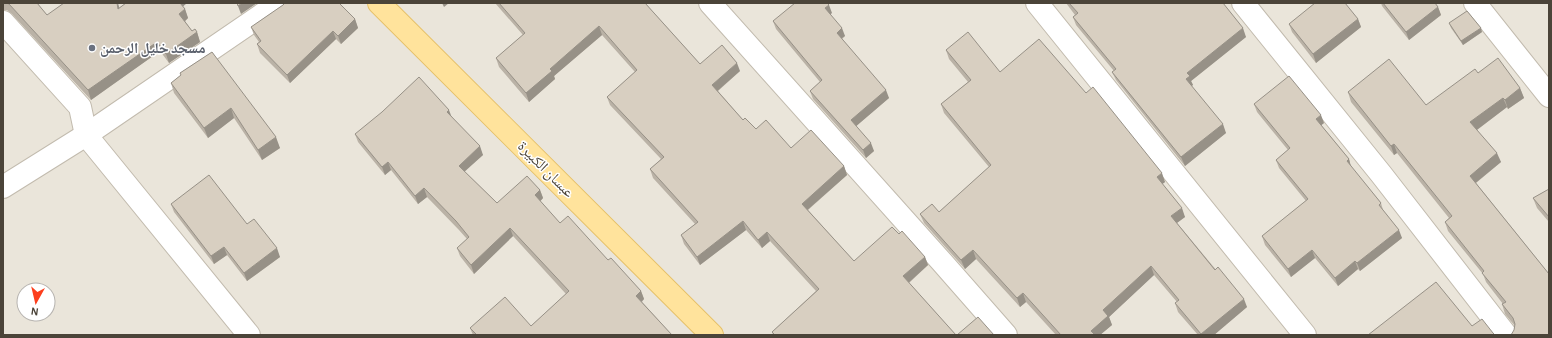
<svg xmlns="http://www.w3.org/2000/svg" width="1552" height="338" viewBox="0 0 1552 338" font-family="'Alegreya Sans','Noto Naskh Arabic',sans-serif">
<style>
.residential{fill:#eae5da;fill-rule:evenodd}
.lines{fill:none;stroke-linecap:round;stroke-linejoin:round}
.minor-casing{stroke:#c2bbae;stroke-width:24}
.major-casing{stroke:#e6c16a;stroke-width:24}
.minor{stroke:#fff;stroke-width:22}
.major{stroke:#ffe39c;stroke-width:22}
.wall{fill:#bab2a6}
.shaded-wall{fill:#979187}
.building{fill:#d8cfc1;stroke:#979187}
.worship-dot{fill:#6b7280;stroke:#fff;stroke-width:1.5}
.labels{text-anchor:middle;stroke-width:3;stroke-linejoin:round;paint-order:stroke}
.worship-label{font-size:15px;font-weight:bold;fill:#5b616d;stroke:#fff;text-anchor:start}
.street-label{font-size:15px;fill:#4b4439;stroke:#fff}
</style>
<rect width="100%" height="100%" fill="#f6f3ec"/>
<!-- residential -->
<path class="residential" d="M 3,3 L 1549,3 L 1549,335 L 3,335 ZM 24,290 L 48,290 L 48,314 L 24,314 Z"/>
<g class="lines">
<!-- minor casing -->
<g class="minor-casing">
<g id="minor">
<path d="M 710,3 L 941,261 L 1006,335"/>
<path d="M 1037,3 L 1305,335"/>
<path d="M 1243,3 L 1381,174 L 1506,335"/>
<path d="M 1475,3 L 1549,96"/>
<path d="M 3,22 L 80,107 L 86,135 L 249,335"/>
<path d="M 3,187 L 86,135 L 279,3"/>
</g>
</g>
<!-- major casing -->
<g class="major-casing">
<path id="major" d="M 379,3 L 712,335"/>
</g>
<!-- minor -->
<use href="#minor" class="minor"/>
<!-- major -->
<use href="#major" class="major"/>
</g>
<!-- wall -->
<g class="wall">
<path d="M 3,3 L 37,3 L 47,15 L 119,8 L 126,3 L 187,3 L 183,6 L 185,9 L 188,18 L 185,21 L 192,31 L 197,32 L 200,42 L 169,63 L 160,51 L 91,100 L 12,14 L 7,10 L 3,10 Z"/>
<path d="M 495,3 L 645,3 L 700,64 L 740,71 L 718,91 L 743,120 L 756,129 L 791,148 L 844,166 L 847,175 L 808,210 L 854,261 L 899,234 L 925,257 L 928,265 L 909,283 L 956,335 L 773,335 L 772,332 L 816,291 L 770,241 L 762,248 L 746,230 L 700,265 L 684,244 L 681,235 L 695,224 L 653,178 L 650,169 L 661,159 L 610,105 L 607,97 L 635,72 L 602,35 L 554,76 L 555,79 L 529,102 L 499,67 L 496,58 L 523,35 Z"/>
<path d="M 1066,3 L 1213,3 L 1246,37 L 1191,81 L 1193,85 L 1191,86 L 1226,133 L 1185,166 L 1116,80 L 1112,72 L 1114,71 L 1076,25 L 1073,17 L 1075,15 Z"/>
<path d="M 1381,3 L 1435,3 L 1438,7 L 1441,15 L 1409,40 L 1382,6 Z"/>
<path d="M 283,5 L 355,19 L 358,28 L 341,44 L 336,39 L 290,83 L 260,53 L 257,44 L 259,42 L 254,35 L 251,27 Z"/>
<path d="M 832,13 L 830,14 L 845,36 L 842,39 L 889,98 L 856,126 L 874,151 L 866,158 L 813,99 L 810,91 L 820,82 L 776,29 L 773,21 Z"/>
<path d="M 1358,19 L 1361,27 L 1316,63 L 1292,32 L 1289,24 Z"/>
<path d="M 1449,23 L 1482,32 L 1463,45 L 1451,28 Z"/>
<path d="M 946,50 L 1000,72 L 1086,93 L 1165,182 L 1162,184 L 1185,217 L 1177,223 L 1247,307 L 1214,335 L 1198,335 L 1178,312 L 1175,303 L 1177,302 L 1154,275 L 1109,317 L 1112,325 L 1100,335 L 1056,335 L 1026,302 L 1020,307 L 976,259 L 965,269 L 924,223 L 920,214 L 939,212 L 989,167 L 944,113 L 941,104 L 968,82 L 949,59 Z"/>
<path d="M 212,52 L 280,148 L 262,160 L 234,118 L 208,138 L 174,93 L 171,83 L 181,75 L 180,73 Z"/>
<path d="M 1478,73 L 1520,88 L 1524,98 L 1508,109 L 1507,107 L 1477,130 L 1501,162 L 1476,183 L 1549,274 L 1514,330 L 1515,326 L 1505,314 L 1502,304 L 1503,304 L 1486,282 L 1483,274 L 1448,231 L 1445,222 L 1449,218 L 1397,153 L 1394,155 L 1351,102 L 1348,92 L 1426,105 Z"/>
<path d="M 1254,104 L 1324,123 L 1321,125 L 1349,159 L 1351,167 L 1381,203 L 1383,210 L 1402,238 L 1360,271 L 1358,269 L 1338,286 L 1315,258 L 1291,277 L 1265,245 L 1262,236 L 1306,201 L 1279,168 L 1276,160 L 1288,150 L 1257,112 Z"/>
<path d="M 451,116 L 483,155 L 464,171 L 497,203 L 540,190 L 543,198 L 540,201 L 560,223 L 608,260 L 641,291 L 644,299 L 642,302 L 672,335 L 473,335 L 470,328 L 531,326 L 566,294 L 513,236 L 474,274 L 460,256 L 457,248 L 467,239 L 459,230 L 427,197 L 418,204 L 391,170 L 385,175 L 358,142 L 355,134 Z"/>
<path d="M 1549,189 L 1549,222 L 1537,208 L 1533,198 Z"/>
<path d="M 171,204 L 247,224 L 280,257 L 247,281 L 227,255 L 214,264 L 174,212 Z"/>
</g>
<!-- shaded-wall -->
<g class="shaded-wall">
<path d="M 117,3 L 118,3 L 122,18 L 118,9 Z"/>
<path d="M 179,3 L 187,3 L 181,8 Z"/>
<path d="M 242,3 L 257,3 L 241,14 L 238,6 Z"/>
<path d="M 442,3 L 449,3 L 444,7 Z"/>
<path d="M 829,5 L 832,13 L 828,16 L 825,8 Z"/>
<path d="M 1438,7 L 1441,15 L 1409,40 L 1406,32 Z"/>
<path d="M 185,9 L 188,18 L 183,23 L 179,14 Z"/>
<path d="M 355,19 L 358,28 L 341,44 L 338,36 Z"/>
<path d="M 1358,19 L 1361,27 L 1316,63 L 1313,54 Z"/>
<path d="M 599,26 L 602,35 L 554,76 L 555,79 L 529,102 L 526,93 L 550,69 Z"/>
<path d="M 842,28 L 845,36 L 839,40 L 837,33 Z"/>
<path d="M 1243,28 L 1246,37 L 1191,81 L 1193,85 L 1189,88 L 1186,79 L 1187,73 Z"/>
<path d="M 1481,28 L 1482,32 L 1463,45 L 1461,41 Z"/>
<path d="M 333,31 L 336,39 L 290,83 L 287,75 Z"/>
<path d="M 197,32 L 200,42 L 169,63 L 166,54 Z"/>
<path d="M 157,42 L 160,51 L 91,100 L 88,90 Z"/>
<path d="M 737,63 L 740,71 L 715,93 L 712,85 Z"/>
<path d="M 1520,88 L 1524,98 L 1508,109 L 1505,100 Z"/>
<path d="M 886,90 L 889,98 L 854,128 L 851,120 Z"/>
<path d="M 1503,98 L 1507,107 L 1474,132 L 1470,122 Z"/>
<path d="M 231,108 L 234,118 L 208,138 L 204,128 Z"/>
<path d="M 449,110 L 452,118 L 447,112 Z"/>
<path d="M 1321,115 L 1324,123 L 1319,127 L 1316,119 Z"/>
<path d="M 1223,124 L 1226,133 L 1185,166 L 1181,157 Z"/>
<path d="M 276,137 L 280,148 L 262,160 L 258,150 Z"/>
<path d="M 871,143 L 874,151 L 866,158 L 863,150 Z"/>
<path d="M 1394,144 L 1397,153 L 1394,155 L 1391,146 Z"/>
<path d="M 480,146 L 483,155 L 462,174 L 459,166 Z"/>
<path d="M 1497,153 L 1501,162 L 1473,185 L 1470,176 Z"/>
<path d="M 1349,159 L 1351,167 L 1347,161 Z"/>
<path d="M 388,162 L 391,170 L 385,175 L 382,167 Z"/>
<path d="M 844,166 L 847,175 L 805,212 L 802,204 Z"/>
<path d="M 1162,173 L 1165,182 L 1160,186 L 1157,177 Z"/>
<path d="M 424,188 L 427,197 L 418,204 L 415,196 Z"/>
<path d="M 540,190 L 543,198 L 538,204 L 535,195 Z"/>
<path d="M 1182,208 L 1185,217 L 1174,225 L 1171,216 Z"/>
<path d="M 743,221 L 746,230 L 700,265 L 697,257 Z"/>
<path d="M 510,228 L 513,236 L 474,274 L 471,265 Z"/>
<path d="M 1399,230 L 1402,238 L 1360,271 L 1357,263 Z"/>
<path d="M 767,232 L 770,241 L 762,248 L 758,240 Z"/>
<path d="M 224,247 L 227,255 L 214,264 L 211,256 Z"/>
<path d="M 277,248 L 280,257 L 247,281 L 244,273 Z"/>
<path d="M 973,250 L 976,259 L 965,269 L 961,260 Z"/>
<path d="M 1312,250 L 1315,258 L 1291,277 L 1288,269 Z"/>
<path d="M 925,257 L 928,265 L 906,285 L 903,276 Z"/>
<path d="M 1355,261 L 1358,269 L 1338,286 L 1335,278 Z"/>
<path d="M 1151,266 L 1154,275 L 1109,317 L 1112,325 L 1100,335 L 1093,335 L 1091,331 L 1103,310 Z"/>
<path d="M 641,291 L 644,299 L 639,304 L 636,296 Z"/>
<path d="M 1023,293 L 1026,302 L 1020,307 L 1017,298 Z"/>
<path d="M 1244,299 L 1247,307 L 1214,335 L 1201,335 L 1201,334 Z"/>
</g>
<!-- building -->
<g class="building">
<path d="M 7,3 L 37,3 L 47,15 L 64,3 L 117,3 L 118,9 L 126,3 L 180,3 L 185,9 L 179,14 L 192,31 L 195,29 L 197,32 L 166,54 L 157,42 L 88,90 L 9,4 Z"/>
<path d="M 237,3 L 242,3 L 238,6 Z"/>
<path d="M 285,3 L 339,3 L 355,19 L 338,36 L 333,31 L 287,75 L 257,44 L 261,41 L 251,27 L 283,5 Z"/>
<path d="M 499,3 L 645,3 L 700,64 L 722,45 L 737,63 L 712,85 L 743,120 L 745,118 L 756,129 L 766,120 L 791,148 L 811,130 L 844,166 L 802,204 L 854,261 L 892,227 L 899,234 L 902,231 L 925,257 L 903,276 L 956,335 L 775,335 L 772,332 L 819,289 L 767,232 L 758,240 L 743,221 L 697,257 L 681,235 L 698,222 L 650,169 L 664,157 L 607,97 L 637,70 L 599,26 L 550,69 L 552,71 L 526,93 L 496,58 L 525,33 Z"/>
<path d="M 795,3 L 827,3 L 829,5 L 825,8 L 842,28 L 837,33 L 886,90 L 851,120 L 871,143 L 863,150 L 810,91 L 822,80 L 773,21 Z"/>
<path d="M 1069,3 L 1223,3 L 1243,28 L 1187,73 L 1190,76 L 1186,79 L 1223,124 L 1181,157 L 1112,72 L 1116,69 L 1073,17 L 1078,13 Z"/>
<path d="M 1315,3 L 1345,3 L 1358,19 L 1313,54 L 1289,24 Z"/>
<path d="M 1383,3 L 1435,3 L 1438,7 L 1406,32 Z"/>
<path d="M 1467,11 L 1481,28 L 1461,41 L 1449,23 Z"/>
<path d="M 968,32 L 1000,72 L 1039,39 L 1086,93 L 1093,87 L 1162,173 L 1157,177 L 1182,208 L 1171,216 L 1215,270 L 1218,267 L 1244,299 L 1201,334 L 1175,303 L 1179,300 L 1151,266 L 1103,310 L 1108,316 L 1091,331 L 1095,335 L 1061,335 L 1023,293 L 1017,298 L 973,250 L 961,260 L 920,214 L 932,204 L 939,212 L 991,165 L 941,104 L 971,80 L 946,50 Z"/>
<path d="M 212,52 L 276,137 L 258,150 L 231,108 L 204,128 L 171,83 L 181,75 L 180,73 Z"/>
<path d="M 1498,58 L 1520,88 L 1505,100 L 1503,98 L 1470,122 L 1497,153 L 1470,176 L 1549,274 L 1549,335 L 1511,335 L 1514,330 L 1515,324 L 1513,318 L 1502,304 L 1506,302 L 1482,273 L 1484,271 L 1445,222 L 1452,216 L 1394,144 L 1391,146 L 1348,92 L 1389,59 L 1426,105 L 1475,69 L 1478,73 Z"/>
<path d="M 1289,76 L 1321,115 L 1316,119 L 1349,159 L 1347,161 L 1381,203 L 1379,205 L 1399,230 L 1357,263 L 1355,261 L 1335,278 L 1312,250 L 1288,269 L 1262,236 L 1308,199 L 1276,160 L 1290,148 L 1254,104 Z"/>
<path d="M 419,77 L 449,110 L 447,112 L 480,146 L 459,166 L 497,203 L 527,176 L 540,190 L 535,195 L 560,223 L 568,216 L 608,260 L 611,258 L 641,291 L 636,296 L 672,335 L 477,335 L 470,328 L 505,297 L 531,326 L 569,291 L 510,228 L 471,265 L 457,248 L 469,237 L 456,221 L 424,188 L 415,196 L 388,162 L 382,167 L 355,134 L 382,112 Z"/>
<path d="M 209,175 L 247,224 L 254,219 L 277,248 L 244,273 L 224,247 L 211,256 L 171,204 Z"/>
<path d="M 1549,189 L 1549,217 L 1533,198 Z"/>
<path d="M 1436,282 L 1472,326 L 1482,319 L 1493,333 L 1495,335 L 1368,335 Z"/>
<path d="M 978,317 L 994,335 L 957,335 Z"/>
</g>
<!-- markers -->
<circle class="worship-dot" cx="92" cy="48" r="4"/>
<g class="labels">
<!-- worship labels -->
<g class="worship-label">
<text x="100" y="53">مسجد خليل الرحمن</text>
</g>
<!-- street labels -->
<g class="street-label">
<text transform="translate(546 169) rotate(45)" y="5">عبسان الكبيرة</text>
</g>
</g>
<!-- border -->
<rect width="1552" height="338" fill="none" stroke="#4b4439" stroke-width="8"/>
<!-- north arrow -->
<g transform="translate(36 302) rotate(188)"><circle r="19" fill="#ffffff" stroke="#b7b4b0"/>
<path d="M0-3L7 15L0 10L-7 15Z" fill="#fc3f1d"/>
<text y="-6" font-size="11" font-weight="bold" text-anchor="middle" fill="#4b4439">N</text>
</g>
</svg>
